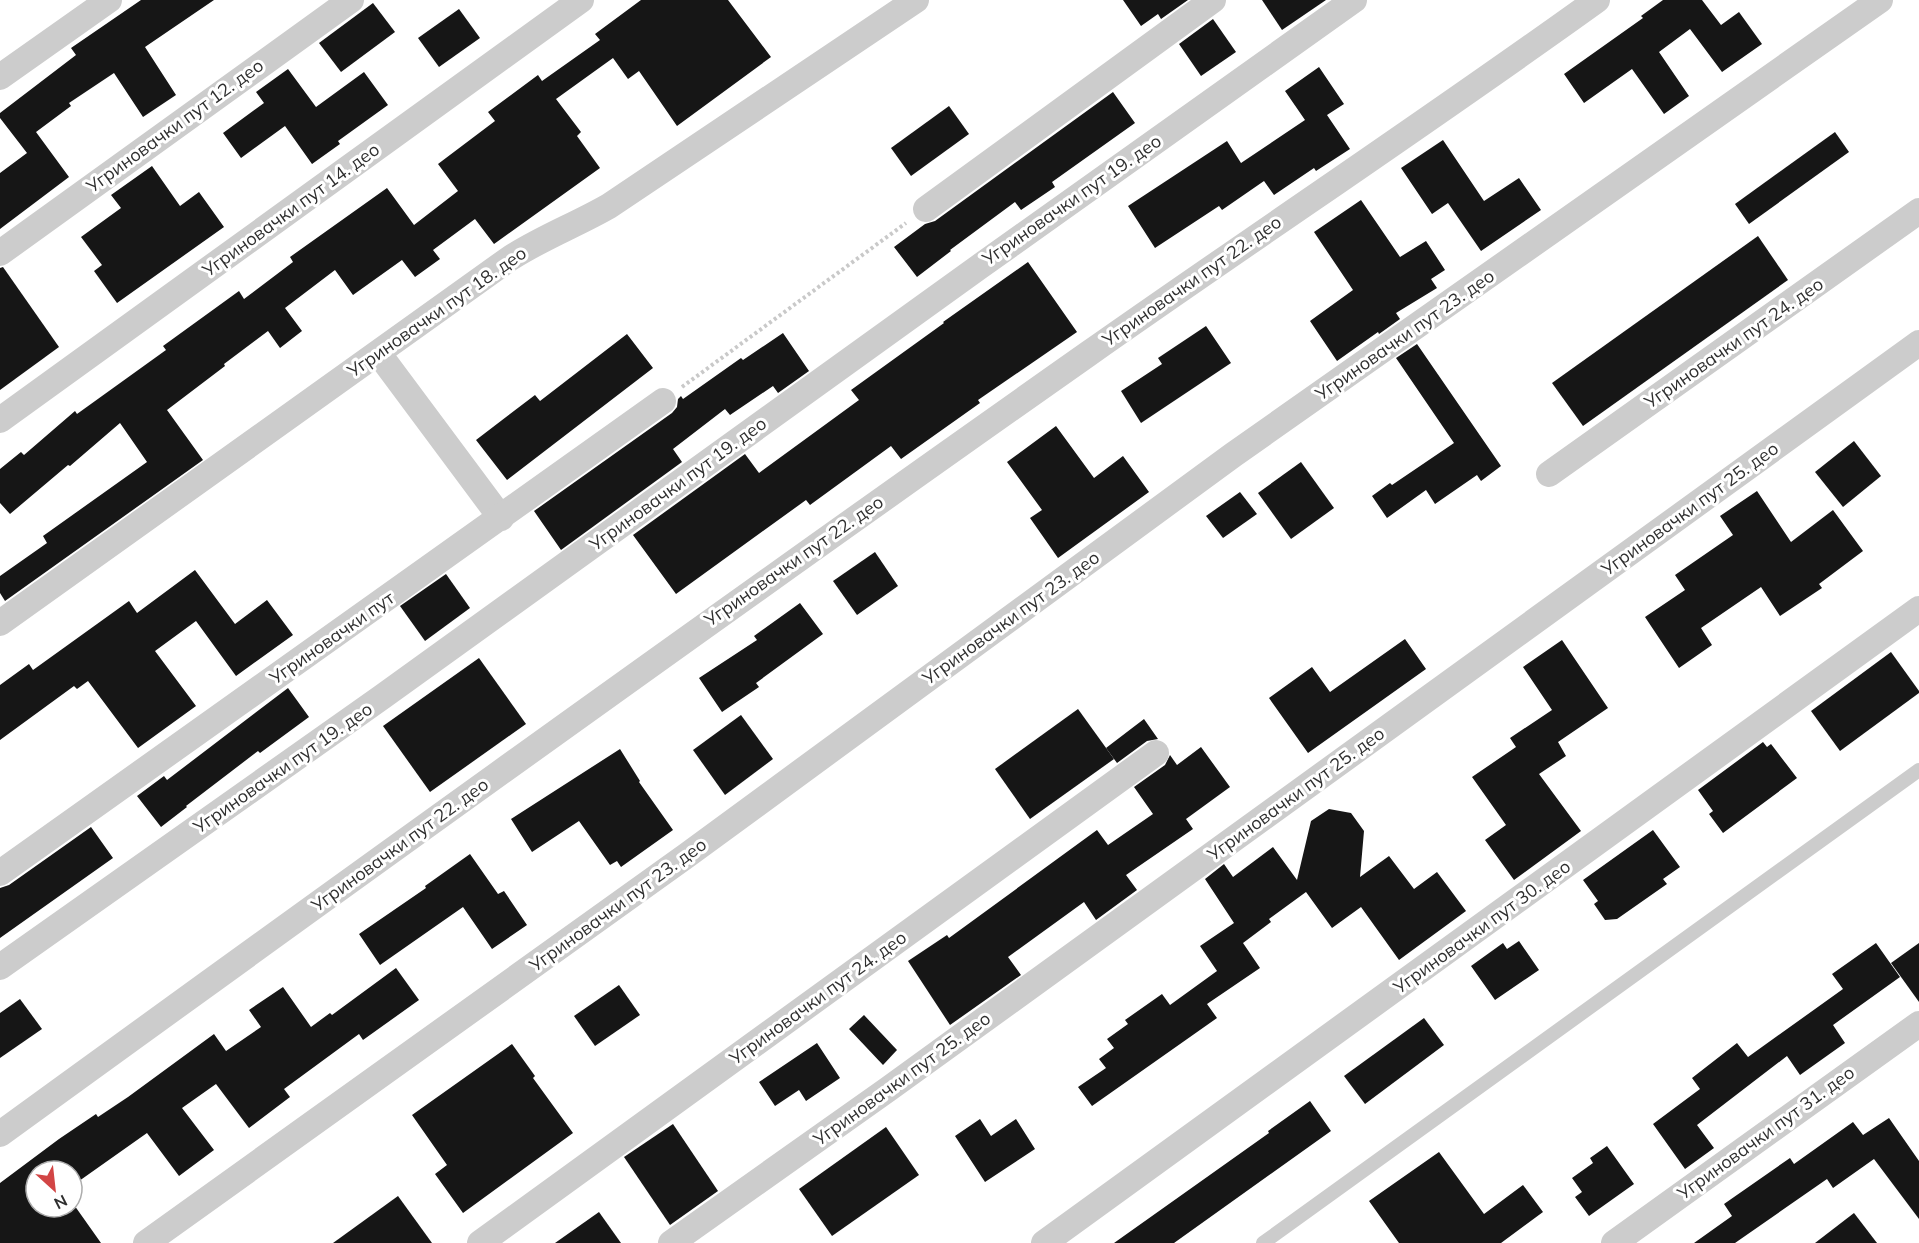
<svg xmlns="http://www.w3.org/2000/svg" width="1919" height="1243" viewBox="0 0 1919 1243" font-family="Mulish,sans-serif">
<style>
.building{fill:#161616}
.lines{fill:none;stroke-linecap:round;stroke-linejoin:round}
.path{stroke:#c9c9c9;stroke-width:4;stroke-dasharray:3 3;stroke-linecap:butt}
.lane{stroke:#ccc;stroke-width:14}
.street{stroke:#ccc;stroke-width:26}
.labels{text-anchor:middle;stroke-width:6;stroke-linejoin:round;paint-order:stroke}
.street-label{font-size:18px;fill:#2f2f2f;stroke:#fff}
</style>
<rect width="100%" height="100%" fill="#fff"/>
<!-- building -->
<g class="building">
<path d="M 141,0 L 214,0 L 145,47 L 176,95 L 143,117 L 114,73 L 69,103 L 71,106 L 36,132 L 69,177 L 0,229 L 0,173 L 27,153 L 0,118 L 0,113 L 76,55 L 71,48 Z"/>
<path d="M 641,0 L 728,0 L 771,57 L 677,126 L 639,71 L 628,79 L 613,58 L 556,99 L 581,132 L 577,136 L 600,168 L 494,244 L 475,219 L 433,250 L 440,259 L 415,277 L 402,260 L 353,295 L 335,270 L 285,308 L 302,331 L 280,348 L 268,331 L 224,364 L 225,366 L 167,410 L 203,460 L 5,601 L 0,593 L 0,576 L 47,543 L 43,536 L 147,462 L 120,423 L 70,466 L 68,465 L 10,514 L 0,503 L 0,469 L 21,452 L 24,455 L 75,411 L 77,414 L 166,350 L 163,346 L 239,291 L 244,299 L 293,262 L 290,257 L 387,188 L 414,225 L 458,191 L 438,164 L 495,121 L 488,112 L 538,75 L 542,81 L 600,40 L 595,34 Z"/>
<path d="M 1123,0 L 1188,0 L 1161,19 L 1158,14 L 1141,26 Z"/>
<path d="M 1262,0 L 1326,0 L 1282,30 Z"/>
<path d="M 1663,0 L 1702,0 L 1721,25 L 1739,12 L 1762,44 L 1722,72 L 1690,29 L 1659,52 L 1689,96 L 1664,114 L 1632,69 L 1584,103 L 1564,74 L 1643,18 L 1641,16 Z"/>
<path d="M 373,3 L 395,32 L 341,72 L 319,43 Z"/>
<path d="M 459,9 L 480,38 L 439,67 L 418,38 Z"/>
<path d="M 1213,19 L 1236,52 L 1201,76 L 1179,44 Z"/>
<path d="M 1319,67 L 1344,104 L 1327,115 L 1350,149 L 1316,171 L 1314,168 L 1274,195 L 1264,181 L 1222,210 L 1219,206 L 1155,248 L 1128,206 L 1227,141 L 1241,163 L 1305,120 L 1285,91 Z"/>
<path d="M 288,69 L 316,107 L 364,72 L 388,105 L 338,141 L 340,144 L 312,164 L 285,126 L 241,158 L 223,133 L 264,103 L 256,92 Z"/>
<path d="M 1113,92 L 1135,123 L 1052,182 L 1055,187 L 1021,210 L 1015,202 L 950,250 L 951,251 L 917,277 L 894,247 L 925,224 L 935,221 Z"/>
<path d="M 949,106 L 969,134 L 911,176 L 891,148 Z"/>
<path d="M 1835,132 L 1849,152 L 1749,224 L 1735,204 Z"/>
<path d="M 1443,140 L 1484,201 L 1519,178 L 1541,210 L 1481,251 L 1448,203 L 1432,214 L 1401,168 Z"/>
<path d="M 152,166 L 180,206 L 199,192 L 224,227 L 117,303 L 94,271 L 102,265 L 81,237 L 121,208 L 111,195 Z"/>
<path d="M 1361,200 L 1400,257 L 1426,241 L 1445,270 L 1431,279 L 1437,288 L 1396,313 L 1400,319 L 1379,334 L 1378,332 L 1337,361 L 1310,321 L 1353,290 L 1314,232 Z"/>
<path d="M 1758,236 L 1788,280 L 1583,426 L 1552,383 Z"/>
<path d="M 1028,262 L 1077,332 L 978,400 L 980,403 L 901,459 L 891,446 L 810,505 L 806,500 L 676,594 L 633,535 L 745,454 L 759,473 L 859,400 L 851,390 L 944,323 L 943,322 Z"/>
<path d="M 3,267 L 59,347 L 0,390 L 0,268 Z"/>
<path d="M 1206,326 L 1231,363 L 1141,423 L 1121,391 L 1162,364 L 1158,358 Z"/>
<path d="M 783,333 L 809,371 L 778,393 L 773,386 L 730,415 L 725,409 L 673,449 L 682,462 L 561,550 L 534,511 L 672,413 L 677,407 L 678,399 L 681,396 L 683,399 L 741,358 L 743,360 Z"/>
<path d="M 627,334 L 653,368 L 507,480 L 476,440 L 535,395 L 540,401 Z"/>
<path d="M 1417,344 L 1501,466 L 1481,481 L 1477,475 L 1435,504 L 1426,490 L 1387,518 L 1372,496 L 1390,483 L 1392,485 L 1454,443 L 1396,358 Z"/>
<path d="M 1056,426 L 1094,478 L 1123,456 L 1149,492 L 1058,558 L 1030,518 L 1042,510 L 1007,462 Z"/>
<path d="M 1854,441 L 1881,476 L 1843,507 L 1815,472 Z"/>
<path d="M 1301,462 L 1334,508 L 1291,539 L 1258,493 Z"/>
<path d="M 1757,491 L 1791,542 L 1833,510 L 1863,551 L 1819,584 L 1822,588 L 1780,616 L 1761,587 L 1701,628 L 1712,645 L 1679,668 L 1645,617 L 1685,590 L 1675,575 L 1733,535 L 1720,516 Z"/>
<path d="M 1240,492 L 1257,514 L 1223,538 L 1206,516 Z"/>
<path d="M 875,552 L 898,586 L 857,615 L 833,581 Z"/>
<path d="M 195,570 L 235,624 L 267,600 L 293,635 L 236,676 L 196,621 L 155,651 L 196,706 L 138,748 L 88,681 L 77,689 L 74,686 L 0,740 L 0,685 L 29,664 L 33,670 L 129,601 L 137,613 Z"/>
<path d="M 446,574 L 470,608 L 425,641 L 400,606 Z"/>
<path d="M 800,603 L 823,634 L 756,683 L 759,687 L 722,712 L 699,678 L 757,640 L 754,636 Z"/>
<path d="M 1405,639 L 1426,669 L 1308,753 L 1269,698 L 1312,667 L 1330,692 Z"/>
<path d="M 1562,640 L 1608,708 L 1558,742 L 1566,756 L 1539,774 L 1581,831 L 1514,880 L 1485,840 L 1506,825 L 1472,777 L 1516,747 L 1510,738 L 1552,710 L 1523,667 Z"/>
<path d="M 1891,652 L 1919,691 L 1919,693 L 1840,751 L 1811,711 Z"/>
<path d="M 479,658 L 526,724 L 430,792 L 383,726 Z"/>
<path d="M 288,688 L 309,717 L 260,753 L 258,751 L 186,806 L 187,807 L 161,827 L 137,796 L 164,776 L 167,780 Z"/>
<path d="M 1078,709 L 1114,759 L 1030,819 L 995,769 Z"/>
<path d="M 741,715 L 773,759 L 725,795 L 693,750 Z"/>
<path d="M 1144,719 L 1158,739 L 1147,741 L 1117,763 L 1106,748 Z"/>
<path d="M 1763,742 L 1767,747 L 1771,744 L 1797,778 L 1723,833 L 1709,814 L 1713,811 L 1698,790 Z"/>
<path d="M 1201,747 L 1230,787 L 1186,819 L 1193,829 L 1126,875 L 1137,890 L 1096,920 L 1084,902 L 1008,957 L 1021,975 L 950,1025 L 908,961 L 947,935 L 949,938 L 1097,830 L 1108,845 L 1153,814 L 1134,787 L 1165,765 L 1170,755 L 1177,765 Z"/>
<path d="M 620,749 L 640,781 L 639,782 L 673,830 L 621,867 L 617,861 L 610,865 L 579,821 L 532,852 L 511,819 Z"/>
<path d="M 1329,809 L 1351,813 L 1364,831 L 1360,877 L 1389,856 L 1414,889 L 1437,872 L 1466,911 L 1399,960 L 1361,907 L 1332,928 L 1306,892 L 1269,919 L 1271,922 L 1243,943 L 1260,968 L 1207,1004 L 1217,1018 L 1092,1106 L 1078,1087 L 1106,1068 L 1099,1059 L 1114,1048 L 1107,1039 L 1128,1024 L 1125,1020 L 1162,994 L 1170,1005 L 1217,971 L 1200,946 L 1234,923 L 1205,879 L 1224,864 L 1233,877 L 1273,847 L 1297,880 L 1311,821 Z"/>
<path d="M 91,827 L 113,858 L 0,938 L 0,888 L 9,885 Z"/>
<path d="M 1653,830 L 1680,867 L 1663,879 L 1667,884 L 1617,919 L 1605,920 L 1594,904 L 1598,901 L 1583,880 Z"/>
<path d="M 470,854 L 498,894 L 504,891 L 527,925 L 492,949 L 463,907 L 380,965 L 359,934 L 426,888 L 425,886 Z"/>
<path d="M 1519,941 L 1539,970 L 1495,1000 L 1471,966 L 1503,943 L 1507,949 Z"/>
<path d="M 1876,943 L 1900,977 L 1833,1025 L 1845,1043 L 1800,1075 L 1787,1056 L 1697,1125 L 1714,1148 L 1685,1169 L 1653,1124 L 1700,1089 L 1692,1078 L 1737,1043 L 1748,1057 L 1843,989 L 1832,974 Z"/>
<path d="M 1919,943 L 1919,1002 L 1891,963 Z"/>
<path d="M 396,968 L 419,1000 L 363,1040 L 359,1034 L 284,1089 L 290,1097 L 249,1128 L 216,1084 L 182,1108 L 214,1150 L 179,1176 L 147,1133 L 72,1186 L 72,1171 L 36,1171 L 36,1207 L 72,1207 L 72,1202 L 101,1243 L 0,1243 L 0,1183 L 59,1139 L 96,1114 L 98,1117 L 128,1097 L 214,1034 L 226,1051 L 261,1027 L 249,1010 L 283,987 L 311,1027 L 330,1013 L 332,1015 Z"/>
<path d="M 619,985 L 640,1015 L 595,1046 L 574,1016 Z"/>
<path d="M 20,999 L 42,1029 L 0,1058 L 0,1013 Z"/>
<path d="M 864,1015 L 897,1050 L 883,1065 L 849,1029 Z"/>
<path d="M 1424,1018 L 1444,1045 L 1365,1104 L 1344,1076 Z"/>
<path d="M 817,1043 L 840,1078 L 806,1101 L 799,1090 L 775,1106 L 759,1082 Z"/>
<path d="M 512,1044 L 535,1076 L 533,1078 L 573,1133 L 463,1213 L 435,1174 L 447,1165 L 412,1115 Z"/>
<path d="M 1310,1101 L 1331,1131 L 1174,1243 L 1114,1243 L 1269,1133 L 1268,1131 Z"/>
<path d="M 1889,1118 L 1919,1161 L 1919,1219 L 1874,1159 L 1833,1188 L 1827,1179 L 1735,1243 L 1694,1243 L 1732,1216 L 1724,1204 L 1790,1158 L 1794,1164 L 1853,1122 L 1863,1135 Z"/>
<path d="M 980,1119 L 991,1136 L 1016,1119 L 1035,1149 L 985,1182 L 955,1136 Z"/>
<path d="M 673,1124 L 718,1191 L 670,1225 L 624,1157 Z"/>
<path d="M 886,1127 L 919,1175 L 832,1236 L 799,1189 Z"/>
<path d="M 1607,1146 L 1634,1184 L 1589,1216 L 1575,1197 L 1582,1192 L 1572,1178 L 1593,1163 L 1590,1158 Z"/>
<path d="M 1439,1152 L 1484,1214 L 1523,1185 L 1543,1212 L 1501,1243 L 1399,1243 L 1369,1201 Z"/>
<path d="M 398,1196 L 432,1243 L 333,1243 Z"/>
<path d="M 599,1212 L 621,1243 L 555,1243 Z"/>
<path d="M 1854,1213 L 1877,1243 L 1815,1243 Z"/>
</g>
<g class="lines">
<!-- path -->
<path class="path" d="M 682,387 L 906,223"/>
<!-- lane -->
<path class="lane" d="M 1263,1243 L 1919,770"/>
<!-- street -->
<g class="street">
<path d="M 0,77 L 109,0"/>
<path d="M 926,209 L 1213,0"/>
<path d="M 0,253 L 351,0"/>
<path d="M 379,354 L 501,518"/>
<path d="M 0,420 L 581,0"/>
<path d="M 1549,474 L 1919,211"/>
<path d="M 0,623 L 509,259 C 541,238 576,225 609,206 L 916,0"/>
<path d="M 0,873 L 663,401"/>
<path d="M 0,967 L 382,697 L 979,267 L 1354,0"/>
<path d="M 0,1134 C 361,872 723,611 1088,354 C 1257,235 1429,121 1597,0"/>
<path d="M 146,1243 L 686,856 L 1233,455 L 1880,0"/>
<path d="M 480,1243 L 1156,753"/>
<path d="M 671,1243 L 887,1090 L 1919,343"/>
<path d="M 1044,1243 L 1919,609"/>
<path d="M 1614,1243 L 1919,1024"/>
</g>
</g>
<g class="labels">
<!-- street labels -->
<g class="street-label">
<text transform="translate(175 126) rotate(-36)" y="6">Угриновачки пут 12. део</text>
<text transform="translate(1072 200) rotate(-35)" y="6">Угриновачки пут 19. део</text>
<text transform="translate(291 210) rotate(-36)" y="6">Угриновачки пут 14. део</text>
<text transform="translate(1192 281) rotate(-35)" y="6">Угриновачки пут 22. део</text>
<text transform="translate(437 312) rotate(-35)" y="6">Угриновачки пут 18. део</text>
<text transform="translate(1405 335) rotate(-35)" y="6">Угриновачки пут 23. део</text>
<text transform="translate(1734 343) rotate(-35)" y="6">Угриновачки пут 24. део</text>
<text transform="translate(678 484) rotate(-36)" y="6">Угриновачки пут 19. део</text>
<text transform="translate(1690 509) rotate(-36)" y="6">Угриновачки пут 25. део</text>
<text transform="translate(794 561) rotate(-35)" y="6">Угриновачки пут 22. део</text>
<text transform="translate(1011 618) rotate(-36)" y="6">Угриновачки пут 23. део</text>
<text transform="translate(332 638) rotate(-35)" y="6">Угриновачки пут</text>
<text transform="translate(283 768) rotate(-35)" y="6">Угриновачки пут 19. део</text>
<text transform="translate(1296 794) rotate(-36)" y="6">Угриновачки пут 25. део</text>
<text transform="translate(400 845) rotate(-36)" y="6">Угриновачки пут 22. део</text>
<text transform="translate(618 905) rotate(-36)" y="6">Угриновачки пут 23. део</text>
<text transform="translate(1482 927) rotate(-36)" y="6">Угриновачки пут 30. део</text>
<text transform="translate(818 998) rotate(-36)" y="6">Угриновачки пут 24. део</text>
<text transform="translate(902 1079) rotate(-36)" y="6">Угриновачки пут 25. део</text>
<text transform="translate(1766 1133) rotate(-36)" y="6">Угриновачки пут 31. део</text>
</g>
</g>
<!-- north arrow -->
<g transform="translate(54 1189) rotate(153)"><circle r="28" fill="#ffffff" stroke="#acacac" stroke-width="1.5"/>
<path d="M0-4.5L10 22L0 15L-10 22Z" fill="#d24545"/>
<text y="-9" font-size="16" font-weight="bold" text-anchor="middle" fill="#2f2f2f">N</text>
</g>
</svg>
